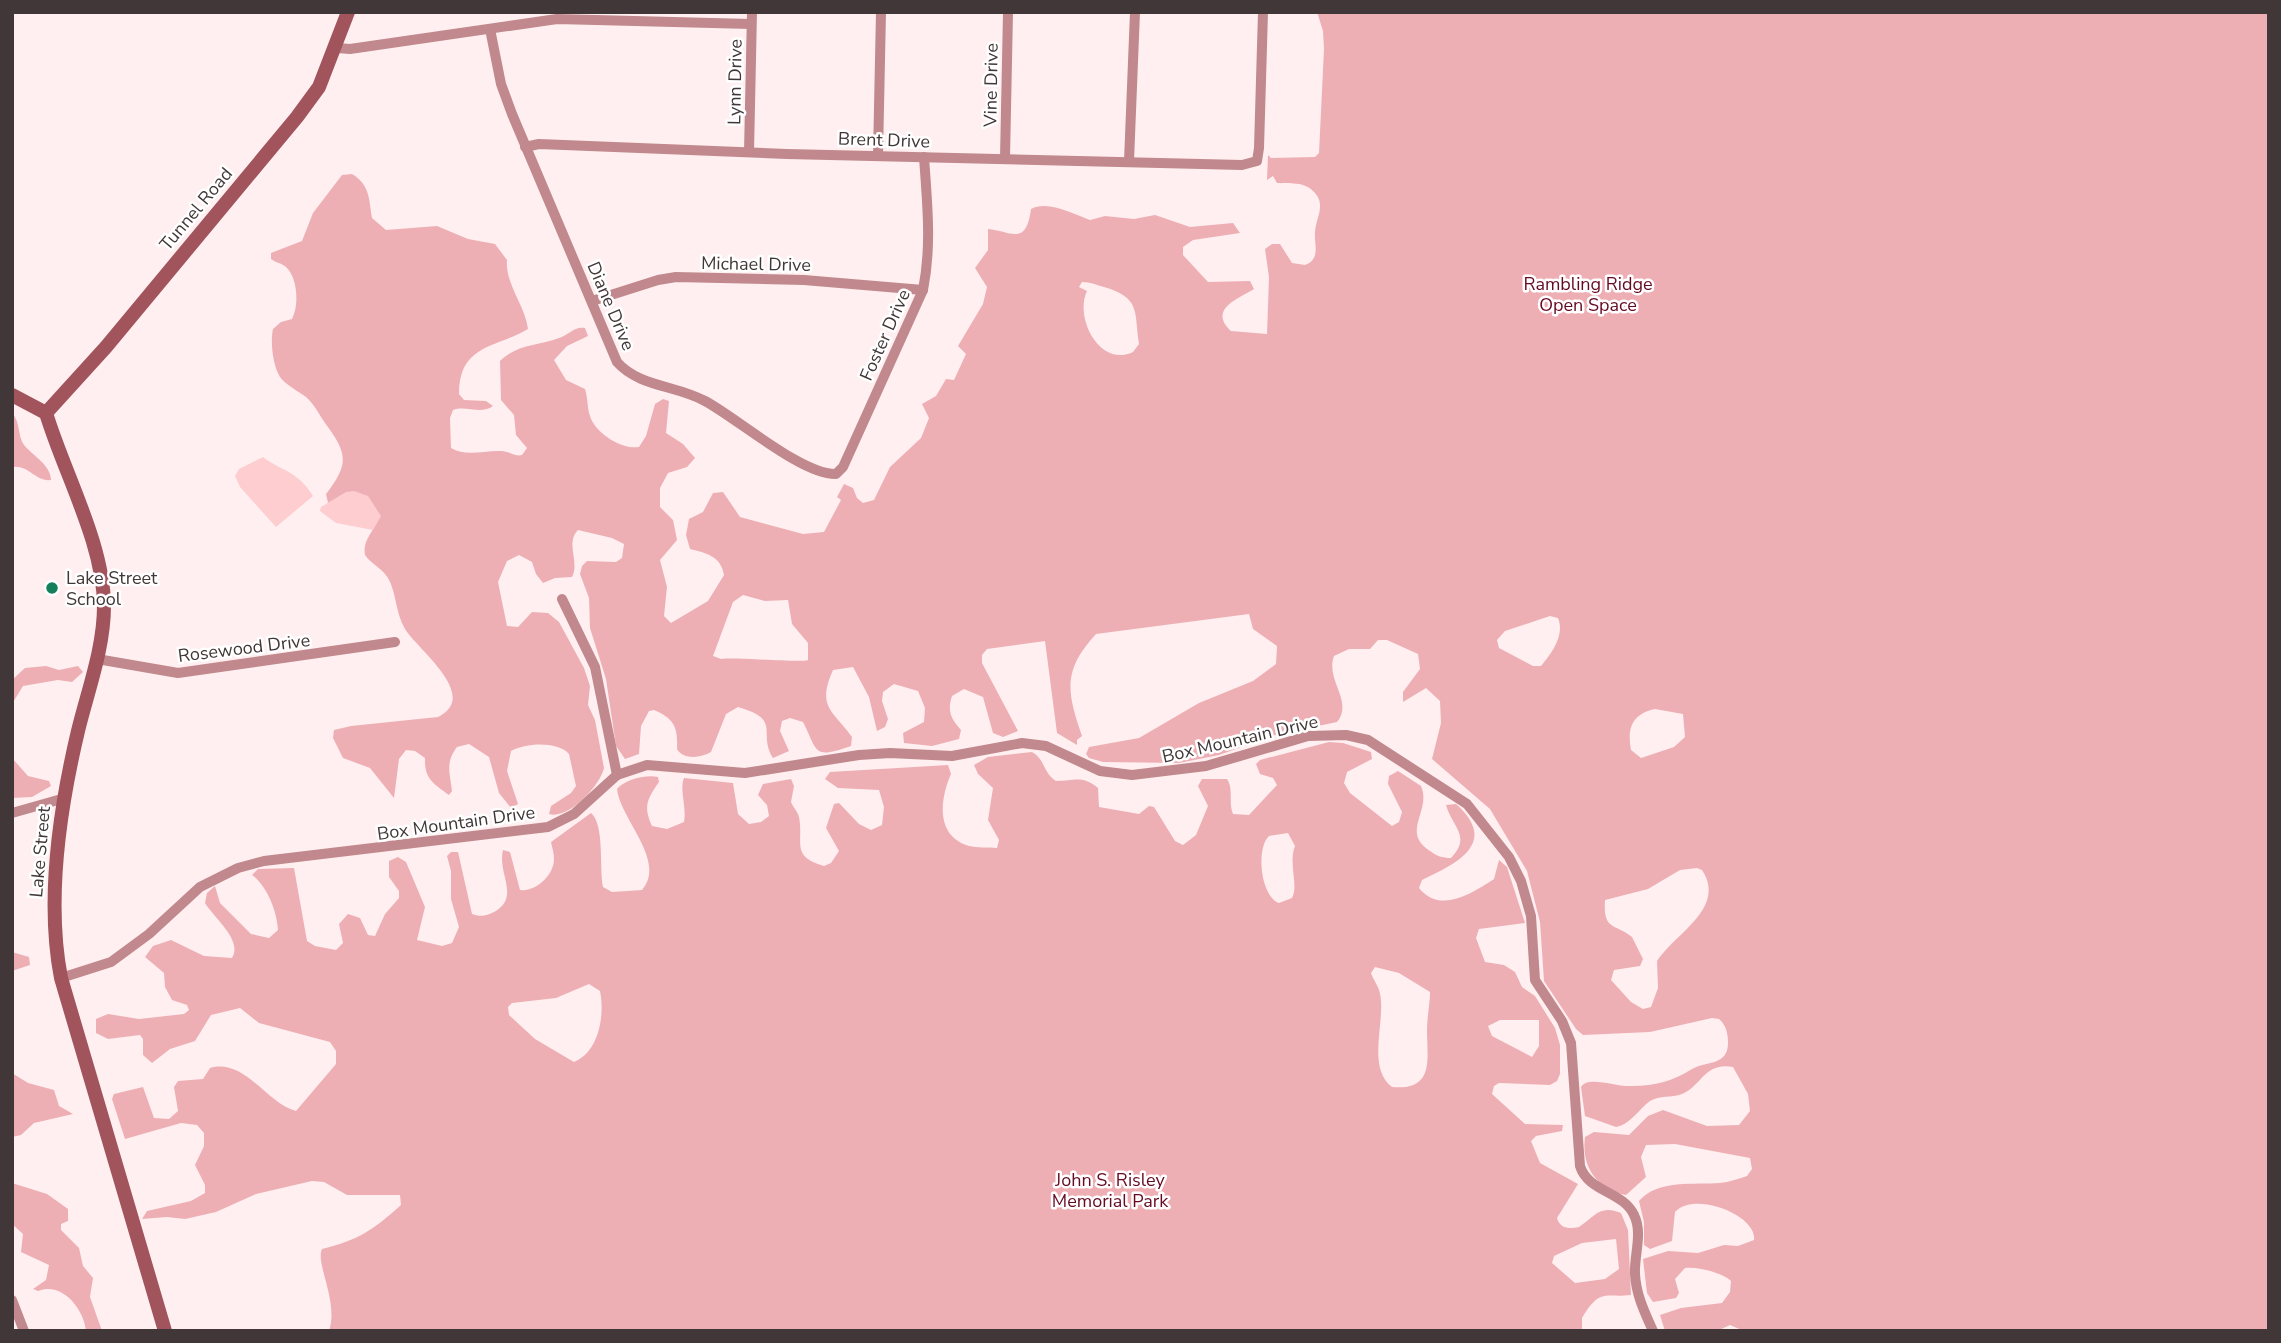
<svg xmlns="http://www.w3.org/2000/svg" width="2281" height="1343" viewBox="0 0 2281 1343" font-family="'Nunito Sans',sans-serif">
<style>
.green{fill:#eeafb4;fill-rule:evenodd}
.water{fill:#fecdd0}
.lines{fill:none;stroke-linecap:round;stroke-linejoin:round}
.street{stroke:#c1898d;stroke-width:10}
.secondary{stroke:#a2545d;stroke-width:14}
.poi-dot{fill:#147f5b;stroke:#fff;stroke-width:2.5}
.labels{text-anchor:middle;stroke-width:5;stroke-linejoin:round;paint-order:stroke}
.street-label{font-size:18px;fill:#413738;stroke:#fff}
.park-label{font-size:18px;fill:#660a22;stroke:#fff}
.poi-label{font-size:18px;fill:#413738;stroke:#fff;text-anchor:start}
</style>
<rect width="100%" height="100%" fill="#ffeff0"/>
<!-- green -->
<g class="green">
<path d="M 1317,12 L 2269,12 L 2269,1331 L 1744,1331 L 1730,1325 L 1717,1331 L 1665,1331 L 1660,1315 L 1681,1308 L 1722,1303 L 1730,1292 L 1731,1281 C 1723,1273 1697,1266 1685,1268 L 1675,1279 L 1679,1293 L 1676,1298 L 1653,1302 L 1647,1293 L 1643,1259 L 1668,1251 L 1698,1253 L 1724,1245 L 1738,1246 L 1754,1240 C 1758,1216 1695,1190 1675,1212 L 1672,1241 L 1650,1249 L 1644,1245 L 1644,1222 L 1639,1201 C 1658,1179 1694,1185 1720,1183 C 1729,1182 1738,1179 1747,1176 L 1752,1169 L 1750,1158 L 1675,1144 L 1646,1145 L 1641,1157 L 1646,1177 L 1626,1195 C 1597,1189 1581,1167 1585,1137 L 1594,1132 L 1629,1135 L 1648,1116 L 1663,1110 L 1707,1126 L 1739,1125 L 1750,1111 L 1748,1094 L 1733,1067 C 1704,1062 1702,1086 1682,1094 C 1671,1098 1660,1095 1650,1101 C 1638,1110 1631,1124 1616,1127 L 1585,1116 L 1581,1087 C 1588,1076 1614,1086 1626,1086 C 1652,1087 1671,1082 1692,1069 C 1706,1061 1728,1066 1728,1043 C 1728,1033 1726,1025 1719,1019 L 1712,1018 L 1650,1032 L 1583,1035 L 1576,1029 L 1544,981 L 1540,922 L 1527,871 L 1490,809 L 1432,759 L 1441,723 L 1440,701 L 1426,688 L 1403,702 L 1403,692 L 1420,669 L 1418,654 L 1387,640 L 1378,640 L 1370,649 L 1349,649 L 1334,656 C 1325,680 1354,701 1337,722 L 1275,735 L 1219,755 L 1179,763 L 1103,762 L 1089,758 L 1086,754 L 1089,747 L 1139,738 L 1199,703 L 1253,681 L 1276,664 L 1277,646 L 1253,629 L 1249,614 L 1096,634 C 1062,671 1067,692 1082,736 L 1077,740 L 1077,745 L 1057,733 L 1045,641 L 987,649 L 982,655 L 982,663 L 1018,731 L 1003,737 L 993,733 L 983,697 L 964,689 L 952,696 C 947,711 951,719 961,730 L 959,739 L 932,746 L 904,743 L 903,733 L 924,722 L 925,708 L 918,691 L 894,684 L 883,692 L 882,701 L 888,719 L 885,727 L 877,731 L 869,697 L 853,667 L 833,670 C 816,708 834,711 852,737 L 851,746 C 812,760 818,751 803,722 L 790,718 L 782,721 L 780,731 L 789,751 L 773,758 C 757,732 783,720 738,707 L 726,714 L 711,752 C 701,758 683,760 677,749 C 678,728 675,719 654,710 L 649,711 L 641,726 L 639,754 L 625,759 L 616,746 L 606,679 L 590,628 L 589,598 L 580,574 L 582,566 L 587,561 L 616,562 L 622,558 L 624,544 L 612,538 L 578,530 C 565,543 580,562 572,577 L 555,578 L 543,583 L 536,574 L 532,562 L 519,555 L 507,561 L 498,582 L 507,626 L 518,627 L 532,612 L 548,613 L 559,622 L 584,668 L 590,686 L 588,705 L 595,720 L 604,768 C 600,786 568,820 549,814 L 551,806 L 571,793 L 576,786 L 569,754 C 557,741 526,743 511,751 L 507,771 L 518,804 L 511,808 L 499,793 L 489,757 L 469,744 L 457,747 C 445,763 450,772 452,791 L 449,795 C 434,784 424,779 425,758 L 415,751 L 406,750 L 399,759 L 394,798 L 370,768 L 343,758 L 333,738 L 334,730 L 351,726 L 438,717 C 481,696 417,649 405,629 C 395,612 397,594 388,578 C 382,568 371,564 365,555 C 362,538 377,530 379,514 C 358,488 361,487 328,503 L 326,494 C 350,463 347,453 325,423 C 319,414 314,404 306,397 C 298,391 286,385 280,377 C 273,366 270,342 273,329 L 281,322 L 292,319 C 299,306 298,278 286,267 C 282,263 276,263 271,259 L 271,253 L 302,241 L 313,213 L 342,175 L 352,174 C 370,185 369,199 372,218 L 386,230 L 437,226 L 468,239 L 495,244 L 507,260 C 505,284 525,305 528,329 C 496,348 459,344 459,394 L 464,400 L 486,401 L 493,406 C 481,415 466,405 453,410 L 450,418 L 451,448 C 466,457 485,450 501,451 C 510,451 513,457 522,455 L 527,448 L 516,435 L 514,415 L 501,400 L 500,361 C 517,344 538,346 559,338 C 569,335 574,326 585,328 L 588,336 L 567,346 L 554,360 L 566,380 L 585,389 C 588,398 587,408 590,416 C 595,433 622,450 639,447 L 646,436 L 655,404 L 663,399 L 669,401 L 666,433 L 683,444 L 695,458 L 687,467 L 668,473 L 660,488 L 660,507 L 673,520 L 677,540 L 660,560 L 667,587 L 664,616 L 671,623 L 708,601 L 724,575 C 721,556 706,553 690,549 L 686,535 L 689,519 L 703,512 L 713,493 L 723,492 L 740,517 L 803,534 L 824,532 L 841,500 L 837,497 L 844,484 L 853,488 L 857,498 L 863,503 L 874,500 L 890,467 L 921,438 L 929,418 L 922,404 L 936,396 L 946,379 L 954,380 L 966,354 L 958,346 L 983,304 L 987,287 L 975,268 L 988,250 L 988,229 C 1011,231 1026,247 1031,209 C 1048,200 1073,214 1090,220 L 1105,216 L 1134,219 L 1155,215 L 1190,227 L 1233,223 L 1240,233 L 1193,240 L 1183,247 L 1183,255 L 1208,282 L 1250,281 L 1254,289 C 1240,298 1207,309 1231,331 L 1267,334 L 1269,277 L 1265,249 L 1272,244 L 1280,244 L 1292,263 L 1305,265 C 1321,259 1314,245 1315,232 C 1316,217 1327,204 1313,191 C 1303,181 1290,184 1277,183 L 1273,176 L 1267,180 L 1268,155 L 1271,158 L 1315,157 L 1319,153 L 1324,49 L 1323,31 ZM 1082,282 C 1090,282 1097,285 1104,287 C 1141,298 1134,311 1139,344 L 1133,352 C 1100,368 1074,318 1087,291 L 1079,287 ZM 743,595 L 765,601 L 788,600 L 792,624 L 808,643 L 808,660 C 801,663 737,657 721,659 L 713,656 L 733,602 ZM 1550,616 L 1558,618 C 1565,635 1552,653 1541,666 L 1533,666 L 1499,648 L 1497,640 L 1505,631 ZM 1655,709 L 1683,714 L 1685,737 L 1674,747 L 1641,758 L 1631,750 C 1627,728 1632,714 1655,709 ZM 1697,868 L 1702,870 C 1727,908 1675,933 1657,961 L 1658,988 L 1651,1007 L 1643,1009 L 1631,1002 L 1611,980 L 1614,970 L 1640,966 L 1643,959 L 1632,937 C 1614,923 1603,931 1605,900 L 1648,889 L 1680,870 Z"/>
<path d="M 12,413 C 21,423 17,435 24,445 C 33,456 51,465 51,480 C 35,482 30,465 12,467 Z"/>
<path d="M 46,666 L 59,670 L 78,666 L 83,672 L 72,682 L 58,680 L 23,686 L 12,704 L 12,680 L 25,668 Z"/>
<path d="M 1329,742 L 1343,743 L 1371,752 L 1372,759 L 1347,772 L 1344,783 L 1350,793 L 1392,826 L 1399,822 L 1402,812 L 1388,784 L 1389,776 L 1398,771 L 1421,786 C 1432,811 1400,832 1430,851 C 1437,856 1442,858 1451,858 C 1472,836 1452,827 1446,805 L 1456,804 C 1500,843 1456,864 1422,880 L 1419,888 C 1440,914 1471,894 1494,879 L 1499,860 L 1507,867 L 1525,923 L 1479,929 L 1476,938 L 1485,962 L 1504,965 L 1515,972 L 1522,987 L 1535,996 L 1555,1028 L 1560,1045 L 1560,1074 L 1557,1081 L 1550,1085 L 1499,1083 L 1494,1086 L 1492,1094 L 1525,1124 L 1563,1125 L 1562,1131 L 1536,1136 L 1531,1141 L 1540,1163 L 1578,1184 L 1557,1218 C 1560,1229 1570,1229 1579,1227 C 1594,1217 1600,1204 1621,1213 L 1628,1230 L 1631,1295 C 1605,1298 1600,1288 1582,1318 L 1582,1331 L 329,1331 C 339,1302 315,1263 322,1249 C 359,1240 373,1230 401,1205 L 400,1195 L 347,1195 L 324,1182 L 312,1181 L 256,1194 L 216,1212 L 185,1219 L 167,1217 L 142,1219 L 147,1211 L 191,1201 L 205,1193 L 205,1185 L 195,1165 L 204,1146 L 204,1133 L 197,1125 L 181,1123 L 125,1139 L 112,1099 L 114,1094 L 143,1087 L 154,1118 L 169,1119 L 178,1111 L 174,1087 L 178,1081 L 203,1079 L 210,1068 C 245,1058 267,1104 296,1111 L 336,1064 L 336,1051 L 330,1042 L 259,1023 L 240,1008 L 211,1015 L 195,1041 L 170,1049 L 152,1063 L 143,1055 L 143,1039 L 140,1035 L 108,1039 L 96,1033 L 96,1019 L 108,1014 L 139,1019 L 184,1014 L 189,1010 L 187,1005 L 172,1000 L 165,987 L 164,973 L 145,957 L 153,946 L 171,940 L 204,956 L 232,958 C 243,940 214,918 205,903 L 207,893 L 215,886 L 220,903 L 251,934 L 269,938 L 278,930 C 277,911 267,886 252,875 L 258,869 L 294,868 L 307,941 L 315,946 L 336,950 L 343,943 L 339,924 L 348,914 L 360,918 L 368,935 L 375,936 L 385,914 L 399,898 L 399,891 L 389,877 L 389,861 L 398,857 L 406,862 L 425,907 L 417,940 L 442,946 L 452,943 L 459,927 L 451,899 L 451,871 L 447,856 L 451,852 L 458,852 L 472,914 C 480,917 487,916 494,912 C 521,897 497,874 503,850 L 510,852 L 520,890 C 536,892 554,875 554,859 C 554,853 552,847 551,842 L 591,813 C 605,825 599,868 603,887 L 612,892 L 642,890 C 667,861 620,819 617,789 C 624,780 646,774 658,777 L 659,782 C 647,799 643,807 652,826 L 667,829 L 684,822 C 687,807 679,790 684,778 L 733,783 L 738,814 L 749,824 L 761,822 L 769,816 L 767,805 L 758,795 L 763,784 L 791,779 L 794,786 L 791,802 C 793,807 798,812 799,817 C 804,843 790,856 824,866 L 831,863 L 839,851 L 826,828 L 834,804 L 839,803 L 859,824 L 871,830 L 882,825 L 884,807 L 879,790 L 838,788 L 825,779 L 830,772 L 948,765 L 951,774 C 940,799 935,836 969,846 C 977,848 988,847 997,848 L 999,840 L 988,820 L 993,788 L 978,774 L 974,765 L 988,757 L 1032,752 C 1045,759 1043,773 1056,781 C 1075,781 1082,775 1098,788 L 1099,807 L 1139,814 L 1149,806 L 1154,807 L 1175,841 L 1183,845 L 1196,835 L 1208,806 L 1198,786 L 1202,779 L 1227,779 C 1234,789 1228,802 1233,814 L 1249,815 L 1277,785 L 1273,778 L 1260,774 L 1256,764 L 1260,760 ZM 1288,833 L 1295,846 C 1288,864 1299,885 1292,898 L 1279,903 C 1260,896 1256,848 1269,836 ZM 1375,967 L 1399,973 L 1430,992 C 1430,1004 1427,1017 1427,1030 C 1427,1059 1435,1091 1392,1087 C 1366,1067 1386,1021 1380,994 C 1379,986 1373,980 1371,973 ZM 589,984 L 600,991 C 605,1015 599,1052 574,1062 L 535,1039 L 509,1015 L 508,1007 L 512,1003 L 556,998 ZM 1500,1020 L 1539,1020 L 1539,1046 L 1532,1057 L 1492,1036 L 1488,1026 ZM 1616,1239 L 1619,1269 L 1605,1279 L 1575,1283 L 1552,1263 L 1554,1256 L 1582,1243 Z"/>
<path d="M 12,758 L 28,776 L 49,781 L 51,786 L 32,797 L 12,798 Z"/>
<path d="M 12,952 L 29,957 L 30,965 L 12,971 Z"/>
<path d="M 12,1073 L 28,1083 L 54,1090 L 59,1106 L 73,1114 L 34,1123 L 21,1135 L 12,1137 Z"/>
<path d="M 12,1183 L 47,1194 L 68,1209 L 68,1221 L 61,1224 L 61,1230 L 79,1248 L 83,1266 L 93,1278 L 90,1297 L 102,1331 L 86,1331 C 84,1309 62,1281 38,1291 L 33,1289 L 46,1280 L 49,1265 L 21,1252 L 23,1234 L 12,1224 Z"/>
</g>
<!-- water -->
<g class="water">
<path d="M 263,457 C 283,472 298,471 313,496 L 276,527 L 240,487 L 235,476 L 239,469 Z"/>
<path d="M 354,491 L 368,496 L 381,516 L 373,530 L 336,523 L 320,511 L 321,507 L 346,492 Z"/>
</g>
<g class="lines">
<!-- street -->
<g class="street">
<path d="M 490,29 L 501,84 L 512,114 L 617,362 C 639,387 676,385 705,401 C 737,418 802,475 836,474 L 843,467 L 923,290 C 932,245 927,202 924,157"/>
<path d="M 337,48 L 350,49 L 557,19 L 751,24"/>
<path d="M 525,147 L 539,144 L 787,154 L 1242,165 L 1257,161 L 1259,148 L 1263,12"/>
<path d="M 749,152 L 752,12"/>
<path d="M 878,155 L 881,12"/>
<path d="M 1005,158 L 1008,12"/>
<path d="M 1129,161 L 1135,12"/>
<path d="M 592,301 L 658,280 L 676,277 L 804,280 L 923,290"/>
<path d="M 562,599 L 595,667 L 617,775"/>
<path d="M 97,659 L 178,673 L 395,642"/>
<path d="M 12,813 L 65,798"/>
<path d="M 61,978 L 111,962 L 149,934 L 200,887 L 238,868 L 264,861 L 548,827 L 574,814 L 617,775 L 647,765 L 745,773 L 859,755 L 890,753 L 952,756 L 1022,743 L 1046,746 L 1100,771 L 1132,775 L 1206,766 L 1308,736 L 1346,735 L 1368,740 L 1467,804 L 1509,857 L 1521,881 L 1531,916 L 1535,980 L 1562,1021 L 1571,1043 L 1580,1166 C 1588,1192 1623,1191 1634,1215 C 1643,1233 1634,1255 1635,1274 C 1636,1295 1645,1313 1653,1331"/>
<path d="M 12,1300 L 24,1331"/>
</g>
<!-- secondary -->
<g class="secondary">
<path d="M 12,395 L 46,413 C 64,473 104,544 104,606 C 104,648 88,690 78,731 C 60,807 46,901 61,978 L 165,1331"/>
<path d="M 46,413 L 106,347 L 297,117 L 319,87 L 348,12"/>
</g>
</g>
<!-- markers -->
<circle class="poi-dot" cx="52" cy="588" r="7"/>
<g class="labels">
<!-- street labels -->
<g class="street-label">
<text transform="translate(735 82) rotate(-89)" y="6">Lynn Drive</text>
<text transform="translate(991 85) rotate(-89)" y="6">Vine Drive</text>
<text transform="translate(884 140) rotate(2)" y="6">Brent Drive</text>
<text transform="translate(196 209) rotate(-50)" y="6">Tunnel Road</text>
<text transform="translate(756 264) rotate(1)" y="6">Michael Drive</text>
<text transform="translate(611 306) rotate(67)" y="6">Diane Drive</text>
<text transform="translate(885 335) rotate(-66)" y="6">Foster Drive</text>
<text transform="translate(244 648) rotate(-7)" y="6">Rosewood Drive</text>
<text transform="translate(1240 739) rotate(-13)" y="6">Box Mountain Drive</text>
<text transform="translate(456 823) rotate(-8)" y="6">Box Mountain Drive</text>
<text transform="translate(40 852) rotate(-85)" y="6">Lake Street</text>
</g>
<!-- park labels -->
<g class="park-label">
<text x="1588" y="290">Rambling Ridge<tspan x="1588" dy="21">Open Space</tspan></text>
<text x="1110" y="1186">John S. Risley<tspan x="1110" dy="21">Memorial Park</tspan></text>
</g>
<!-- poi labels -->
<g class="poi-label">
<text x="66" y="584">Lake Street<tspan x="66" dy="21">School</tspan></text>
</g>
</g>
<!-- border -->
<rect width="2281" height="1343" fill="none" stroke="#413738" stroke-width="28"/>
</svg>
